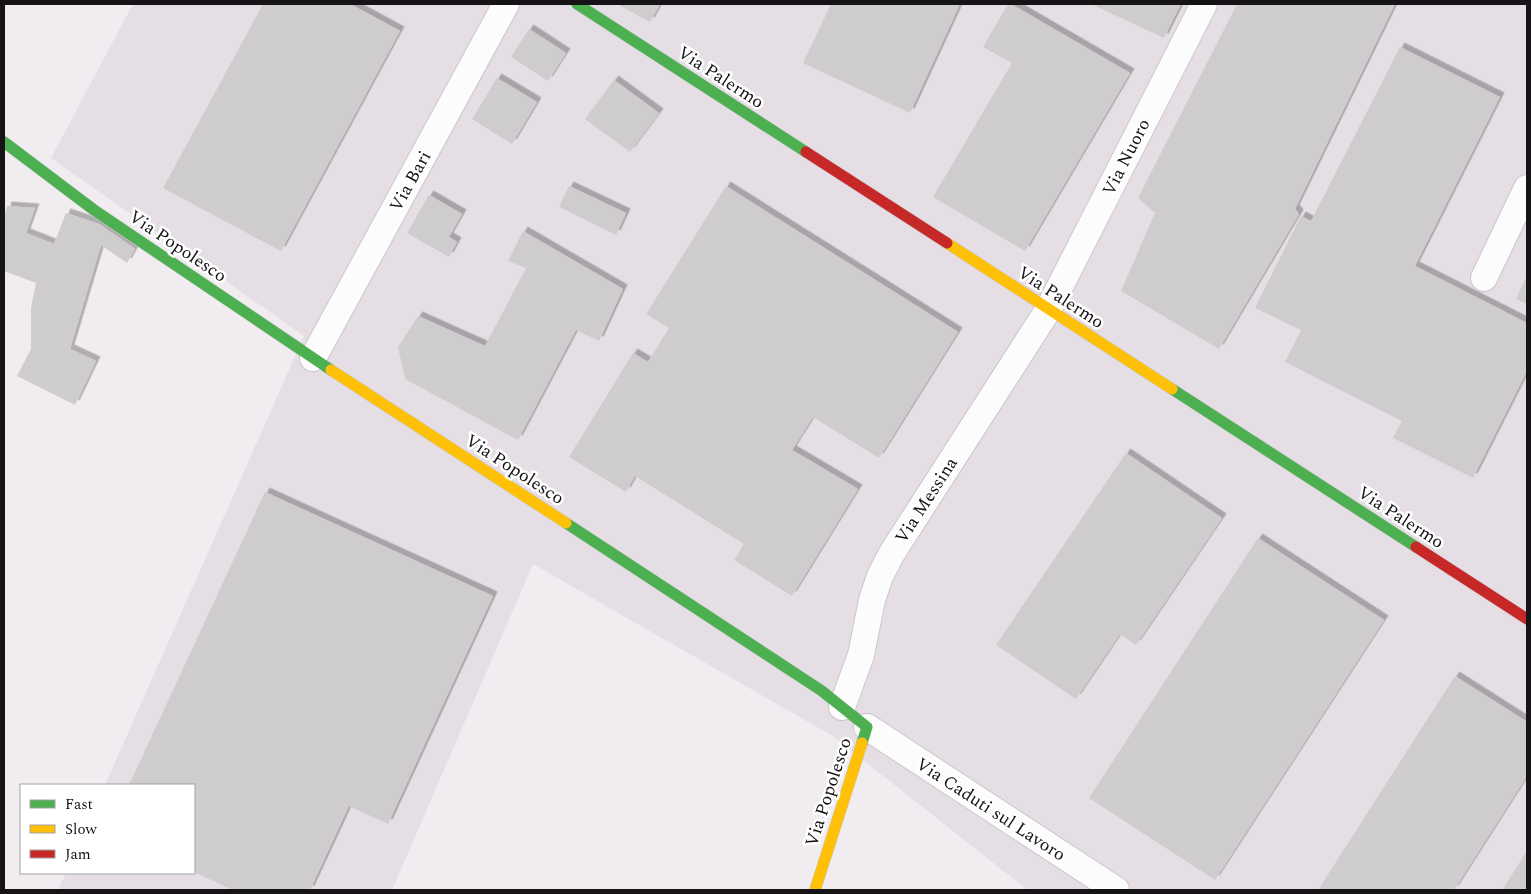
<svg xmlns="http://www.w3.org/2000/svg" width="1531" height="894" viewBox="0 0 1531 894" font-family="Spectral,serif">
<style>
.built{fill:#e5dee5}
.building{fill:#cfccce;filter:url(#shadow)}
.lines{fill:none;stroke-linecap:round;stroke-linejoin:round}
.street-casing{stroke:#cac7ca;stroke-width:28}
.fast-casing{stroke:#cac7ca;stroke-width:12}
.slow-casing{stroke:#cac7ca;stroke-width:12}
.jam-casing{stroke:#cac7ca;stroke-width:12}
.street{stroke:#fdfcfd;stroke-width:26}
.fast{stroke:#4caf50;stroke-width:11}
.slow{stroke:#ffc107;stroke-width:11}
.jam{stroke:#c62828;stroke-width:11}
.labels{text-anchor:middle;stroke-width:5;stroke-linejoin:round;paint-order:stroke}
.street-label{font-size:18px;fill:#151315;stroke:#fff}
</style>
<defs>
<filter id="shadow"><feDropShadow dx="4.5" dy="-4.5" stdDeviation="0" flood-color="#0004"/></filter>
</defs>
<rect width="100%" height="100%" fill="#f0ecf0"/>
<!-- built -->
<path class="built" d="M 133,4 L 1527,4 L 1527,890 L 1028,890 L 831,735 L 533,564 L 392,890 L 58,890 L 66,873 L 194,873 L 194,785 L 105,785 L 304,336 L 51,158 Z"/>
<!-- building -->
<g class="building">
<path d="M 263,4 L 350,4 L 400,31 L 281,251 L 163,188 Z"/>
<path d="M 617,4 L 660,4 L 650,22 Z"/>
<path d="M 831,4 L 960,4 L 910,113 L 803,63 Z"/>
<path d="M 1008,4 L 1011,4 L 1130,73 L 1025,251 L 933,197 L 1012,63 L 983,47 Z"/>
<path d="M 1091,4 L 1181,4 L 1164,38 Z"/>
<path d="M 1237,4 L 1395,4 L 1295,209 L 1299,214 L 1219,349 L 1121,291 L 1155,213 L 1138,198 Z"/>
<path d="M 529,29 L 566,53 L 548,81 L 511,57 Z"/>
<path d="M 1400,47 L 1500,97 L 1415,266 L 1527,323 L 1527,371 L 1473,478 L 1393,438 L 1402,421 L 1285,362 L 1301,330 L 1255,308 L 1301,216 L 1311,221 Z"/>
<path d="M 497,78 L 537,102 L 512,144 L 472,119 Z"/>
<path d="M 614,80 L 659,113 L 630,152 L 585,119 Z"/>
<path d="M 569,186 L 626,213 L 616,235 L 559,207 Z"/>
<path d="M 726,186 L 958,332 L 879,458 L 813,417 L 792,450 L 858,489 L 792,596 L 734,560 L 744,544 L 635,476 L 626,492 L 569,457 L 633,353 L 648,362 L 669,328 L 646,314 Z"/>
<path d="M 429,195 L 462,214 L 449,237 L 457,242 L 449,257 L 407,233 Z"/>
<path d="M 7,206 L 35,208 L 26,233 L 54,244 L 66,213 L 99,224 L 135,249 L 127,263 L 101,245 L 70,349 L 96,361 L 75,405 L 17,376 L 31,349 L 31,308 L 36,283 L 4,271 L 4,219 Z"/>
<path d="M 523,231 L 623,289 L 599,341 L 576,330 L 518,440 L 405,379 L 398,347 L 418,316 L 485,346 L 526,268 L 508,261 Z"/>
<path d="M 1527,275 L 1527,304 L 1516,299 Z"/>
<path d="M 1126,453 L 1222,518 L 1136,645 L 1120,634 L 1076,699 L 996,645 Z"/>
<path d="M 265,492 L 493,596 L 388,824 L 349,806 L 310,890 L 233,890 L 194,872 L 194,785 L 129,785 Z"/>
<path d="M 1258,538 L 1384,620 L 1215,880 L 1089,798 Z"/>
<path d="M 1455,676 L 1527,722 L 1527,776 L 1454,890 L 1318,890 Z"/>
<path d="M 1527,851 L 1527,890 L 1502,890 Z"/>
</g>
<g class="lines">
<!-- street casing -->
<g class="street-casing">
<g id="street">
<path d="M 1484,278 L 1527,188"/>
<path d="M 313,358 L 506,4"/>
<path d="M 842,707 L 861,655 L 872,600 L 880,576 L 892,553 L 1048,310 L 1204,4"/>
<path d="M 867,727 L 1116,890"/>
</g>
</g>
<!-- fast casing -->
<g class="fast-casing">
<g id="fast">
<path d="M 577,4 L 806,152"/>
<path d="M 4,142 L 94,210 L 331,370"/>
<path d="M 1172,389 L 1416,547"/>
<path d="M 566,523 L 822,691 L 867,727 L 862,743"/>
</g>
</g>
<!-- slow casing -->
<g class="slow-casing">
<g id="slow">
<path d="M 947,243 L 1172,389"/>
<path d="M 331,370 L 566,523"/>
<path d="M 815,890 L 862,743"/>
</g>
</g>
<!-- jam casing -->
<g class="jam-casing">
<g id="jam">
<path d="M 806,152 L 947,243"/>
<path d="M 1416,547 L 1527,619"/>
</g>
</g>
<!-- street -->
<use href="#street" class="street"/>
<!-- fast -->
<use href="#fast" class="fast"/>
<!-- slow -->
<use href="#slow" class="slow"/>
<!-- jam -->
<use href="#jam" class="jam"/>
</g>
<g class="labels">
<!-- street labels -->
<g class="street-label">
<text transform="translate(721 77) rotate(33)" y="6">Via Palermo</text>
<text transform="translate(1126 157) rotate(-63)" y="6">Via Nuoro</text>
<text transform="translate(410 181) rotate(-61)" y="6">Via Bari</text>
<text transform="translate(178 246) rotate(34)" y="6">Via Popolesco</text>
<text transform="translate(1061 297) rotate(33)" y="6">Via Palermo</text>
<text transform="translate(515 469) rotate(33)" y="6">Via Popolesco</text>
<text transform="translate(926 500) rotate(-57)" y="6">Via Messina</text>
<text transform="translate(1401 517) rotate(33)" y="6">Via Palermo</text>
<text transform="translate(828 792) rotate(-72)" y="6">Via Popolesco</text>
<text transform="translate(991 809) rotate(33)" y="6">Via Caduti sul Lavoro</text>
</g>
</g>
<!-- border -->
<rect width="1531" height="894" fill="none" stroke="#151315" stroke-width="10"/>
<!-- legend -->
<rect x="20" y="784" width="175" height="90" fill="#ffffff" stroke="#a1a1a1"/>
<rect x="30" y="800" width="25" height="8" fill="#4caf50" stroke="#a1a1a1"/>
<text x="65" y="809" font-size="15" fill="#151315">Fast</text>
<rect x="30" y="825" width="25" height="8" fill="#ffc107" stroke="#a1a1a1"/>
<text x="65" y="834" font-size="15" fill="#151315">Slow</text>
<rect x="30" y="850" width="25" height="8" fill="#c62828" stroke="#a1a1a1"/>
<text x="65" y="859" font-size="15" fill="#151315">Jam</text>
</svg>
